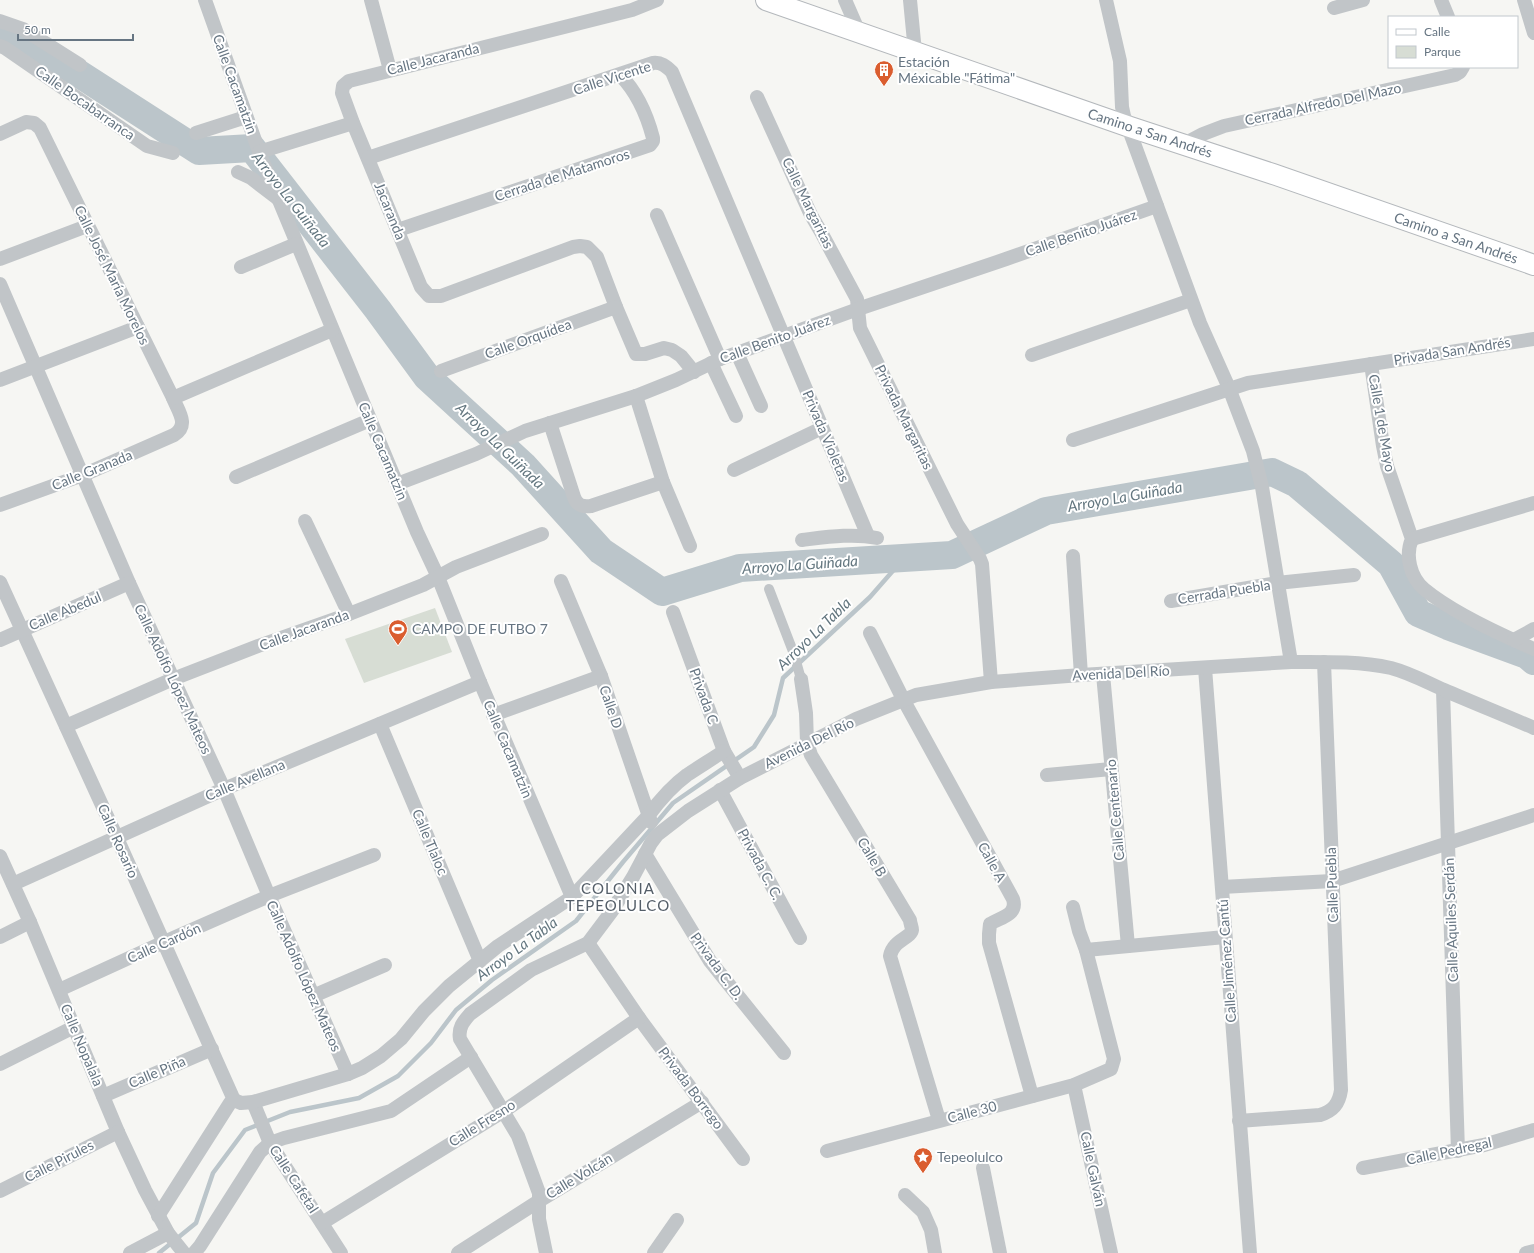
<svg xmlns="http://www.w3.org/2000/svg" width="1534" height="1253" viewBox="0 0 1534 1253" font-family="Lato,sans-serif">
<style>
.green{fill:#d7ddd4}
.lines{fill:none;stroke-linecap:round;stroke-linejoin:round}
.stream{stroke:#bbc5ca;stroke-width:4.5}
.river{stroke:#bbc5ca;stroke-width:28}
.secondary-casing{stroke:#b4b8bc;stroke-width:22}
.pedestrian{stroke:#c1c5c8;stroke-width:10}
.minor{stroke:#c1c5c8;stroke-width:14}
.secondary{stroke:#fff;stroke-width:20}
.labels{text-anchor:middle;stroke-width:4;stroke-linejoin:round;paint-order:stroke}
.street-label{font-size:14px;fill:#667582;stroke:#fff}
.poi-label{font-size:14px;fill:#667582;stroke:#fff;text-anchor:start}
.water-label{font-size:15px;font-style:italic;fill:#63767f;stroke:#fff}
.neighbourhood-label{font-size:15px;letter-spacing:1px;fill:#545e68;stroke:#fff}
</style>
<rect width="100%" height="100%" fill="#f6f6f3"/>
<!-- green -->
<path class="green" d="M 435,608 L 452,652 L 364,683 L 345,639 Z"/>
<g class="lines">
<!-- stream -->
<path class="stream" d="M 159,1253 L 196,1223 L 213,1173 L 245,1130 L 290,1112 L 359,1098 L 398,1076 L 431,1043 L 456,1010 L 492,980 L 576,921 L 623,862 L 673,803 L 754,747 L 774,715 L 783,678 L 870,597 L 905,557"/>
<!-- river -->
<path class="river" d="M 0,33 L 25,39 L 199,151 L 252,148 L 378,310 L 427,377 L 523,465 L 601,551 L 662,592 L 740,568 L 952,555 L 1046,511 L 1272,472 L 1297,484 L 1391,564 L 1418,613 L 1448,626 L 1527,655 L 1534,661"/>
<!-- secondary casing -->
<g class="secondary-casing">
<path id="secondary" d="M 766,0 L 1127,126 L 1273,174 L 1534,265"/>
</g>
<!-- pedestrian -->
<path class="pedestrian" d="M 769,589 L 794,654 L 801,679"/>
<!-- minor -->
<g class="minor">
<path d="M 205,0 L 261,157 L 417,532 L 438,577 L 480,682 L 572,897"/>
<path d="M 371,0 L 390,70"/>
<path d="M 657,0 L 632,10 L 349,81 L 343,86 L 342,93 L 353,123 L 421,287 L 429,296 L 441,296 L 573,247 L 580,246 L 587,247 L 597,257 L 616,307 L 636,354 L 645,354 L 664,348 L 672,350 L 681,356 L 694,372"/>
<path d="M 845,0 L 859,32"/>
<path d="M 910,0 L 915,52"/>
<path d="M 1106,0 L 1120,61 L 1122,107 L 1124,116 L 1200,323 L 1229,388 L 1253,451 L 1262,487 L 1291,662"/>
<path d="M 1441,0 L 1448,17"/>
<path d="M 1524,0 L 1534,33"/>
<path d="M 1334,8 L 1363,0"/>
<path d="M 0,21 L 23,29 L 80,65"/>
<path d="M 0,46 L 5,48 L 147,146 L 173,153"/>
<path d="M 757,97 L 811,215 L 821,232 L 857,299 L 860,328 L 957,524 L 980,559 L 982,564 L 991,682"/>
<path d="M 196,133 L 246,117"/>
<path d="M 0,134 L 26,122 L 34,123 L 40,128 L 173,398 C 178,411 190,425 174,435 L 83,475 L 0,505"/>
<path d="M 1184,144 L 1203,134 L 1224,126 L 1455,75 L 1460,72 L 1463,67"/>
<path d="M 259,152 L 353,123"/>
<path d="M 368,158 L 653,63 C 661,62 666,66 672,72 L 868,536"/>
<path d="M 238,172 L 251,178 L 277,198"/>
<path d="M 657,215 L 720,359"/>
<path d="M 398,230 L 650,145 L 653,141 L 653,138 C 647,115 637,92 620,75"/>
<path d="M 0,259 L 87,226"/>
<path d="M 241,267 L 296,244"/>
<path d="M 0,284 L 129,583 L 224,789 L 269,896 L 348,1074"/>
<path d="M 737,353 L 761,406"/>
<path d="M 1032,355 L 1191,300"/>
<path d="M 711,363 L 736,416"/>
<path d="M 1371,364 L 1383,446 L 1387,466 L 1412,539 C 1405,555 1410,577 1424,589 C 1453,613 1499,634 1534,649"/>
<path d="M 441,371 L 616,307"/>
<path d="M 0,380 L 138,327"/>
<path d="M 636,396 L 663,482 L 690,546"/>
<path d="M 173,398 L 332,330"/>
<path d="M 550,423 L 574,497 C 577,506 583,507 591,506 L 663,482"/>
<path d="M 1073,440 L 1248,383 L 1534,339"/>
<path d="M 734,470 L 822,428"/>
<path d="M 236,477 L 370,420"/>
<path d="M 397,484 L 476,454 L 525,431 L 636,396 L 676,380 L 720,359 L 737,353 L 858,309 L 1006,259 L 1157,206"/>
<path d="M 305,521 L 349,614"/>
<path d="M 1412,539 L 1534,503"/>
<path d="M 802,540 C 827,537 853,533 877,538"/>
<path d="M 1073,556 L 1081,675"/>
<path d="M 561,581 L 601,676 L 651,822"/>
<path d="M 0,582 L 117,838 L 234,1100"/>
<path d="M 1171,601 L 1277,583 L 1354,575"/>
<path d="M 673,612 L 724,751 L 740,778"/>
<path d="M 870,633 L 903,699 L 1013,899 C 1018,915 1001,917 990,924 L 989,934 L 989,943 L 1032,1096"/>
<path d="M 0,640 L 129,583"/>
<path d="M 1514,640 L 1534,629"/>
<path d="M 1205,668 L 1250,1253"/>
<path d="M 1103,674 L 1128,946"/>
<path d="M 801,679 L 806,713 L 807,743 L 811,755 L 910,920 C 910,923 912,927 912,930 C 911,938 893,940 890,956 L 939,1120"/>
<path d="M 1443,690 L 1458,1151"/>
<path d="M 493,715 L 601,676"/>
<path d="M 380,724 L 480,961"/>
<path d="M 66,726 L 173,679 L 258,646 L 349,614 L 423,585 L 456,567 L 542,534"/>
<path d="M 1047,775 L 1111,769"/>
<path d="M 720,790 L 800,938"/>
<path d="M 645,854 L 710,961 L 784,1053"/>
<path d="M 0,856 L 30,922 L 118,1132 L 145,1190 L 168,1233 L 184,1253"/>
<path d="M 13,884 L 224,789 L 480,682"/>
<path d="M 1222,887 L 1332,881 L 1534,815"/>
<path d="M 0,937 L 30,922"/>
<path d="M 588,943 L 639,1018 L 743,1159"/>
<path d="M 1086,950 L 1225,937"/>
<path d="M 59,990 L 164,942 L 269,896 L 374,855"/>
<path d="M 313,996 L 385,965"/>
<path d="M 0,1064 L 74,1027"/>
<path d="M 1074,1085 L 1111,1253"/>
<path d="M 103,1096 L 212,1049"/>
<path d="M 253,1102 L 270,1143 L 341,1253"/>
<path d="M 1239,1121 L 1320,1115 C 1333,1111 1339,1104 1341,1090 L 1324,662"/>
<path d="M 827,1151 L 1074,1085 L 1111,1069 L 1114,1059 L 1086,950 L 1079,931 L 1073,907"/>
<path d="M 983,1168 L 1000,1253"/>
<path d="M 1363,1168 L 1484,1145 L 1534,1130"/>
<path d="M 0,1191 L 118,1132"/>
<path d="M 905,1195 L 923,1212 L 931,1230 L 935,1253"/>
<path d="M 158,1216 L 230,1103 L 234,1100 L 241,1103 L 253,1102 L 348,1074 L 362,1068 L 381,1056 L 401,1039 L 424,1011 L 449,986 L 498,946 L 572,897 L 648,816 C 659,801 672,786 687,775 C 699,767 712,759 724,751"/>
<path d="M 322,1223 L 504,1111 L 639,1018"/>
<path d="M 130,1253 L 168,1233"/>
<path d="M 194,1253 L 200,1246 L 260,1152 L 270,1143 L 284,1138 L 391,1111 L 471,1057"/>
<path d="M 458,1253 L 539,1201 L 702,1102"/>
<path d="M 546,1253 L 539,1219 L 539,1193 L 518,1136 L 460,1039 C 458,1028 463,1022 470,1014 L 531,970 L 588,943 L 612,911 L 633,877 L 651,843 L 657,835 L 688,811 L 740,778 L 856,719 L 916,695 L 991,682 L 1081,675 L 1291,662 C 1323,662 1358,661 1391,668 C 1410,673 1426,682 1444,690 C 1474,703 1504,715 1534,728"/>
<path d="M 654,1253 L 677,1220"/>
<path d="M 1526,1253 L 1534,1251"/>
</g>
<!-- secondary -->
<use href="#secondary" class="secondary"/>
</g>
<!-- icons -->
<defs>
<g id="building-pin" transform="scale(1)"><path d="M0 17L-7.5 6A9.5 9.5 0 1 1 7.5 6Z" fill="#da5d2f" stroke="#fff"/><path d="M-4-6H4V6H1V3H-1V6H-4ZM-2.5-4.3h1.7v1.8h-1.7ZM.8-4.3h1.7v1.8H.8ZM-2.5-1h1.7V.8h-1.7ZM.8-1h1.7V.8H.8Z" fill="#fff"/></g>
<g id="stadium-pin" transform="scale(1)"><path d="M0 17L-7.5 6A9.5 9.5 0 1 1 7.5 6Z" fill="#da5d2f" stroke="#fff"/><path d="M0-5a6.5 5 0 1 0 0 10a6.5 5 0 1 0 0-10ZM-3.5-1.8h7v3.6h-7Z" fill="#fff"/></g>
<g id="sight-pin" transform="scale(1)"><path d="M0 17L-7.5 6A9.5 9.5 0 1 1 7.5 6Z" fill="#da5d2f" stroke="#fff"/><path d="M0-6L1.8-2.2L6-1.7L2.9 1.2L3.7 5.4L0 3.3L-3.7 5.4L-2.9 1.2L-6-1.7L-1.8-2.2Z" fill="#fff"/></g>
</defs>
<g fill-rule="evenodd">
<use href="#building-pin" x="884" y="70"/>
<use href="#stadium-pin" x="398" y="629"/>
<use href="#sight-pin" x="923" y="1157"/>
</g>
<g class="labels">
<!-- street labels -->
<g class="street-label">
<text transform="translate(433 59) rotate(-14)" y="5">Calle Jacaranda</text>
<text transform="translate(612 78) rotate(-18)" y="5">Calle Vicente</text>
<text transform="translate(235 84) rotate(70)" y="5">Calle Cacamatzin</text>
<text transform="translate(85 103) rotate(35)" y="5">Calle Bocabarranca</text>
<text transform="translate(1323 104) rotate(-12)" y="5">Cerrada Alfredo Del Mazo</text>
<text transform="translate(1150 133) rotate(18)" y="5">Camino a San Andrés</text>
<text transform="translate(562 175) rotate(-18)" y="5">Cerrada de Matamoros</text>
<text transform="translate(808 203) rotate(64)" y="5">Calle Margaritas</text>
<text transform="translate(390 211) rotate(68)" y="5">Jacaranda</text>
<text transform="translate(1081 233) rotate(-19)" y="5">Calle Benito Juárez</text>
<text transform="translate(1456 238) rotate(19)" y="5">Camino a San Andrés</text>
<text transform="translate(112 275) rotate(64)" y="5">Calle José María Morelos</text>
<text transform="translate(528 339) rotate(-20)" y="5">Calle Orquídea</text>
<text transform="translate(775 339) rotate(-20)" y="5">Calle Benito Juárez</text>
<text transform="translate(1452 351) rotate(-9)" y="5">Privada San Andrés</text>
<text transform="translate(904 417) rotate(64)" y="5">Privada Margaritas</text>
<text transform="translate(1382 423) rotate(80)" y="5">Calle 1 de Mayo</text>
<text transform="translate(826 436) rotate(67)" y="5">Privada Violetas</text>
<text transform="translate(383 451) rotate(67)" y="5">Calle Cacamatzin</text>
<text transform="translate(92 470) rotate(-22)" y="5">Calle Granada</text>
<text transform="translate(1224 592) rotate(-9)" y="5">Cerrada Puebla</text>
<text transform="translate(65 611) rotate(-23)" y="5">Calle Abedul</text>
<text transform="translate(304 630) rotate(-20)" y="5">Calle Jacaranda</text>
<text transform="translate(1121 673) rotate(-3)" y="5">Avenida Del Río</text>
<text transform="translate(173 679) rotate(65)" y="5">Calle Adolfo López Mateos</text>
<text transform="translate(704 696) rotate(70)" y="5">Privada C</text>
<text transform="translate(611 707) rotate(71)" y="5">Calle D</text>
<text transform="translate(809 743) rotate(-26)" y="5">Avenida Del Río</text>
<text transform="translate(508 749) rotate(67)" y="5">Calle Cacamatzin</text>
<text transform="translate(245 780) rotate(-23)" y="5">Calle Avellana</text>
<text transform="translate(1115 810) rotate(-95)" y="5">Calle Centenario</text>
<text transform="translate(118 841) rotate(66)" y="5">Calle Rosario</text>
<text transform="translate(430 842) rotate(67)" y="5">Calle Tlaloc</text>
<text transform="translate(872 857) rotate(59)" y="5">Calle B</text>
<text transform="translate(992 862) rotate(61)" y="5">Calle A</text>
<text transform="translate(760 864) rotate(62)" y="5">Privada C. C.</text>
<text transform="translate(1332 885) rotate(-92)" y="5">Calle Puebla</text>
<text transform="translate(1451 920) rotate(-92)" y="5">Calle Aquiles Serdán</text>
<text transform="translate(164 943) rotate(-24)" y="5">Calle Cardón</text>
<text transform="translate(1227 961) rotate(-94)" y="5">Calle Jiménez Cantú</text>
<text transform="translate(717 966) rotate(54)" y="5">Privada C. D.</text>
<text transform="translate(304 976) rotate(66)" y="5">Calle Adolfo López Mateos</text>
<text transform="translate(82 1045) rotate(67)" y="5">Calle Nopalala</text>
<text transform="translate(157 1072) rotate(-23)" y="5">Calle Piña</text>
<text transform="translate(691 1088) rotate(53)" y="5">Privada Borrego</text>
<text transform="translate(972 1112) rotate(-15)" y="5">Calle 30</text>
<text transform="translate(482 1123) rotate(-32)" y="5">Calle Fresno</text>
<text transform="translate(1449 1151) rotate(-12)" y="5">Calle Pedregal</text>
<text transform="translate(59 1161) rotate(-27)" y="5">Calle Pirules</text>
<text transform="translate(1093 1169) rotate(78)" y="5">Calle Galván</text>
<text transform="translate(579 1176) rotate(-31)" y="5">Calle Volcán</text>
<text transform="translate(294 1179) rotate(57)" y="5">Calle Cafetal</text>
</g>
<!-- poi labels -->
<g class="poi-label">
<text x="898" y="67">Estación<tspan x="898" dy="16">Méxicable "Fátima"</tspan></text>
<text x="412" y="634">CAMPO DE FUTBO 7</text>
<text x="937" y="1162">Tepeolulco</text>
</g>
<!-- water labels -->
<g class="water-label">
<text transform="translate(291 200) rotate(52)" y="5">Arroyo La Guiñada</text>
<text transform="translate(500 446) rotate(44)" y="5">Arroyo La Guiñada</text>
<text transform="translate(1125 497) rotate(-10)" y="5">Arroyo La Guiñada</text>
<text transform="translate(800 565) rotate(-4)" y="5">Arroyo La Guiñada</text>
<text transform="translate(814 634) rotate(-44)" y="5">Arroyo La Tabla</text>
<text transform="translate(517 949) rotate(-36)" y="5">Arroyo La Tabla</text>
</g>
<!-- neighbourhood labels -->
<g class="neighbourhood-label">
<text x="618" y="894">COLONIA<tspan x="618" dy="17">TEPEOLULCO</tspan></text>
</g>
</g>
<!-- legend -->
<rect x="1388" y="16" width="130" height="52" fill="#ffffff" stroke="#c2c8cd"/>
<rect x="1396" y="29" width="20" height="6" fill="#ffffff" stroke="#c2c8cd"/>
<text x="1424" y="36" font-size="12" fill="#667582">Calle</text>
<rect x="1396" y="46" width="20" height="12" fill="#d7ddd4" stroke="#c2c8cd"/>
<text x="1424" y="56" font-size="12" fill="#667582">Parque</text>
<!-- scale -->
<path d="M18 34v6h115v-6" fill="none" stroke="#667582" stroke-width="2"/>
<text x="24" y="34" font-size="12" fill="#667582" stroke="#ffffff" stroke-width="3" paint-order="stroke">50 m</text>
</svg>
